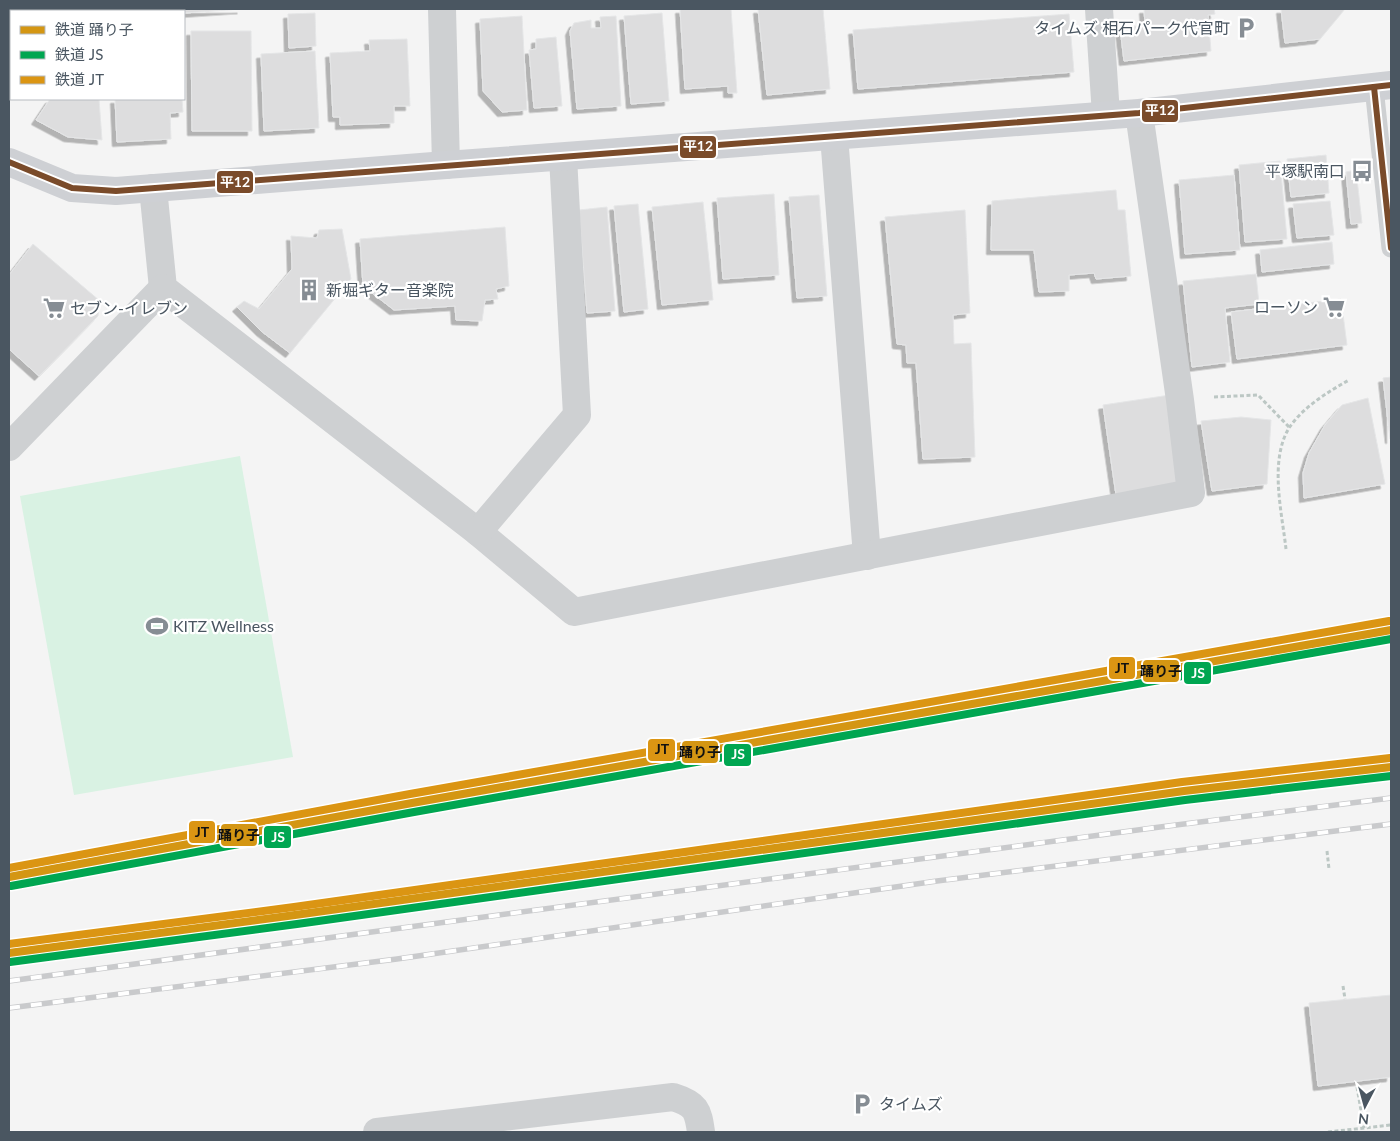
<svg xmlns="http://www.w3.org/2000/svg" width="1400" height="1141" viewBox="0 0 1400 1141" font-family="Lato,'Noto Sans JP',sans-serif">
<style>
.green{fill:#d9f2e3}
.building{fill:#ddddde;stroke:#e5e6e7;filter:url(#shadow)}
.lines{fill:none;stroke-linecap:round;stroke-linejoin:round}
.path{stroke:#bcc7c4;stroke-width:3;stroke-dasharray:4 2.5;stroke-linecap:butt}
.lane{stroke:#ced0d2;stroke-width:19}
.street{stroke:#ced0d2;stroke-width:28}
.secondary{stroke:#ced0d4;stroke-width:28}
.rail-casing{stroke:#c9cacc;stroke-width:5.5}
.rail{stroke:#fff;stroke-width:4;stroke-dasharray:11;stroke-linecap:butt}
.bus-1-casing{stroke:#fff;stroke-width:10}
.bus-1{stroke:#7a4b2a;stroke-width:6}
.rail-1-casing{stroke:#fff;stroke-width:11}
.rail-2-casing{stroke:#fff;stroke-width:11}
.rail-3-casing{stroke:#fff;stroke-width:11}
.rail-1{stroke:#d49613;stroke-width:8}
.rail-2{stroke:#00a651;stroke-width:8}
.rail-3{stroke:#db9513;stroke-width:8}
.labels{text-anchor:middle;stroke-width:4.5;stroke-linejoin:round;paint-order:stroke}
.poi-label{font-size:16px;fill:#4a5661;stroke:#fff;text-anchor:start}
.line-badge{stroke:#fff;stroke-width:2}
.badge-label{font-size:14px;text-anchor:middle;font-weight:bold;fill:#fff}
.pale-badge-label{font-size:14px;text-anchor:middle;font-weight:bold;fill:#111}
</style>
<defs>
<filter id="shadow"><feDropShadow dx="-4.5" dy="4.5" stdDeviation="0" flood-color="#0004"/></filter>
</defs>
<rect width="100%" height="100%" fill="#f4f4f4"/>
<!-- green -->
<path class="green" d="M 240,456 L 293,757 L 74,795 L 20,496 Z"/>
<!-- building -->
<g class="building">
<rect x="56" y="9" width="79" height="2"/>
<path d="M 177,9 L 242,9 L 184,13 L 184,11 L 178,11 Z"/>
<path d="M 680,9 L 731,9 L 737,93 L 728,93 L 728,86 L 685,89 Z"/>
<path d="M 758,9 L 823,9 L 830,89 L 767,95 Z"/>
<path d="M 1144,9 L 1214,9 L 1215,14 L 1208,15 L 1211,51 L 1124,61 L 1120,28 L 1145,25 Z"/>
<path d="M 1281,9 L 1345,9 L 1320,39 L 1285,43 Z"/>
<path d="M 315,13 L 316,46 L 289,48 L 288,14 Z"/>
<path d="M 662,13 L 669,101 L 631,104 L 624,16 Z"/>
<path d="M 1069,14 L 1074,72 L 858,89 L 853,30 Z"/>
<path d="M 522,16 L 527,110 L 502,112 L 483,91 L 480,19 Z"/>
<path d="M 616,16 L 621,106 L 577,109 L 570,31 L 574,23 L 591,20 L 591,28 L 601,28 L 600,17 Z"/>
<path d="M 191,31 L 251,31 L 252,131 L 192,131 Z"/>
<path d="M 556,37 L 562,106 L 534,108 L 529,50 L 536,49 L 536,39 Z"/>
<path d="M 407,39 L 410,106 L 394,106 L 394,123 L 340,125 L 340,117 L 333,117 L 330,53 L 370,51 L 369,40 Z"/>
<path d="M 315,51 L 319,128 L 264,131 L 261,54 Z"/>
<path d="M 50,99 L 99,99 L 102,140 L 68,137 L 36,120 Z"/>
<path d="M 115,99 L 182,99 L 183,112 L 170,113 L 171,139 L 117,142 Z"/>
<path d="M 1326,155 L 1329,193 L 1291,197 L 1287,159 Z"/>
<path d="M 1280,161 L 1287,239 L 1245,242 L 1239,165 Z"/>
<path d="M 1356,170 L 1362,223 L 1351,224 L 1346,172 Z"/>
<path d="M 1234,175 L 1240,250 L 1185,254 L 1179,180 Z"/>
<path d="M 1116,190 L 1118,210 L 1125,210 L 1131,276 L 1096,279 L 1094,273 L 1069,275 L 1069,291 L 1039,292 L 1034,250 L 991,250 L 992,201 Z"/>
<path d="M 774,194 L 779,275 L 723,279 L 717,198 Z"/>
<path d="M 819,195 L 827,296 L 797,298 L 789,197 Z"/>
<path d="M 1330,201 L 1334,235 L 1297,238 L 1293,204 Z"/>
<path d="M 703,202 L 713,300 L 662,305 L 652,207 Z"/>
<path d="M 638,204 L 648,309 L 624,312 L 614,206 Z"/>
<path d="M 607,207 L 615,311 L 587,313 L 579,210 Z"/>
<path d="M 965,210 L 970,313 L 953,315 L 954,344 L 971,343 L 975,457 L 923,459 L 916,363 L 907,363 L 906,345 L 897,344 L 885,217 Z"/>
<path d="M 505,227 L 509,286 L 496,289 L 498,299 L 485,300 L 482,321 L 456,320 L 455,306 L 394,310 L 363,286 L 360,239 Z"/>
<path d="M 342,229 L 351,279 L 290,353 L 261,331 L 237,307 L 244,301 L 259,309 L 292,269 L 291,236 L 317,238 L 319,230 Z"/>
<path d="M 1332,242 L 1334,264 L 1262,272 L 1260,250 Z"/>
<path d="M 33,244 L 100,301 L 98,316 L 39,376 L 9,349 L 9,275 Z"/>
<path d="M 1256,274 L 1259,304 L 1225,308 L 1230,362 L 1192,367 L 1183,281 Z"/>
<path d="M 1341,299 L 1347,345 L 1237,359 L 1231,312 Z"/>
<path d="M 1391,377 L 1391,439 L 1390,439 L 1383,378 Z"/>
<path d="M 1170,395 L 1183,486 L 1116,495 L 1103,405 Z"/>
<path d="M 1368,398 L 1385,484 L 1304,498 L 1303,473 L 1309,453 L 1325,425 L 1342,405 Z"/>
<path d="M 1241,417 L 1271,420 L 1267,484 L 1212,491 L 1201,421 Z"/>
<path d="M 1391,995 L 1391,1077 L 1318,1086 L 1309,1003 Z"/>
</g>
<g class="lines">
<!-- path -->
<g class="path">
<path d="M 1214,397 L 1258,395 L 1290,428"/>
<path d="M 1286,549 C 1282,513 1269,461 1289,428 C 1303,407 1328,392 1349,380"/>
<path d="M 1327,851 L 1329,869"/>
<path d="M 1343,986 L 1345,999"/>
<path d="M 1357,1087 L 1364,1128"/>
<path d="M 1328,1132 L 1391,1125"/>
</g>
<!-- lane -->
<path class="lane" d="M 1374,87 L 1391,248"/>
<!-- street -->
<g class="street">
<path d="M 442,9 L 446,165"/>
<path d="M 1099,9 L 1106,115"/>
<path d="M 834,136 L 867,556"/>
<path d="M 153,188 L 163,288 L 478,532 L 574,612 L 1191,493 L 1180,400 L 1139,113"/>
<path d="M 9,447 L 163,288"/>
<path d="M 478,532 L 577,415 L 563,157"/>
<path d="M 377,1132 L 673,1097 C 696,1104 698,1110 701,1132"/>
</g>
<!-- secondary -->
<path class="secondary" d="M 9,162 L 72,188 L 116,191 L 446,165 L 1139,113 L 1391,85"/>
<!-- rail casing -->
<g class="rail-casing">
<g id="rail">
<path d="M 9,981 L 364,933 L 1160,827 L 1391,798"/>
<path d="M 9,1008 L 397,959 L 937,881 L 1391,824"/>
</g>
</g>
<!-- rail -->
<use href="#rail" class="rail"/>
<!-- bus-1 casing -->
<g class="bus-1-casing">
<g id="bus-1">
<path d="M 1374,87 L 1391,248"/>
<path d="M 9,162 L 72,188 L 116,191 L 1139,113 L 1391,85"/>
</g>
</g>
<!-- bus-1 -->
<use href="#bus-1" class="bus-1"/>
<!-- rail-1 casing -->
<g class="rail-1-casing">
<g id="rail-1">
<path d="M 9,877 L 412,803 L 1391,630"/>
<path d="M 9,953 L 295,915 L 1184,791 L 1391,767"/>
</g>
</g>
<!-- rail-2 casing -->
<g class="rail-2-casing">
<g id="rail-2">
<path d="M 11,886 L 414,812 L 1391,639"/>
<path d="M 10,962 L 297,924 L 1185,800 L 1391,776"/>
</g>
</g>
<!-- rail-3 casing -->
<g class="rail-3-casing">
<g id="rail-3">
<path d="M 9,868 L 410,794 L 1389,621"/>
<path d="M 9,944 L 294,907 L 1182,782 L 1390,758"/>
</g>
</g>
<!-- rail-1 -->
<use href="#rail-1" class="rail-1"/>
<!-- rail-2 -->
<use href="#rail-2" class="rail-2"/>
<!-- rail-3 -->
<use href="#rail-3" class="rail-3"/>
</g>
<!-- icons -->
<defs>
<g id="parking-bare" transform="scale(1.725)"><path d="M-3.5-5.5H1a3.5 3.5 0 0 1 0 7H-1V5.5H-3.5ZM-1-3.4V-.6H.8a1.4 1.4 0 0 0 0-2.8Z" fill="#868d94" stroke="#fff" stroke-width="2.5" paint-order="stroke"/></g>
<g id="bus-bare" transform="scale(1.725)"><path d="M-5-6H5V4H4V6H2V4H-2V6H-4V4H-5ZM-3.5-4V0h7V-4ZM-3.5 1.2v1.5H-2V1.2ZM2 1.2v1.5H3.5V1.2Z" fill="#868d94" stroke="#fff" stroke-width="2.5" paint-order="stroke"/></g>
<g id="building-bare" transform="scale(1.725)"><path d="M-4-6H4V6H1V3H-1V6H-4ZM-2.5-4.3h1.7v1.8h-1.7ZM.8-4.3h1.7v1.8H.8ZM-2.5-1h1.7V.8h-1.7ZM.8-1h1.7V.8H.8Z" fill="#868d94" stroke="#fff" stroke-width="2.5" paint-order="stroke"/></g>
<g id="supermarket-bare" transform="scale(1.725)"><path d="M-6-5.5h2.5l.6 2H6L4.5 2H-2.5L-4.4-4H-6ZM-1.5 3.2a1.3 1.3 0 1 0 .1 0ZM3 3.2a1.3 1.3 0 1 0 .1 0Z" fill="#868d94" stroke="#fff" stroke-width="2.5" paint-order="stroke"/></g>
<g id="stadium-bare" transform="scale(1.725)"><path d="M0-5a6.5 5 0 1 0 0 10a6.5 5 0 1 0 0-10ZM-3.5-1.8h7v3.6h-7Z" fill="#868d94" stroke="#fff" stroke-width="2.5" paint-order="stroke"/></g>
</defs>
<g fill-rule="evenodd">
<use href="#parking-bare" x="1246" y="28"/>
<use href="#bus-bare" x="1362" y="171"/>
<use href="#building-bare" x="309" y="290"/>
<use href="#supermarket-bare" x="1334" y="307"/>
<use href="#supermarket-bare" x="54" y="308"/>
<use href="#stadium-bare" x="157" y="626"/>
<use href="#parking-bare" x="862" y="1104"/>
</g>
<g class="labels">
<!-- poi labels -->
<g class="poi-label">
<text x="1230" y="34" text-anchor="end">タイムズ 相石パーク代官町</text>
<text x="1345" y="177" text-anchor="end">平塚駅南口</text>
<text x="326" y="296">新堀ギター音楽院</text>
<text x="1318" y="313" text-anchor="end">ローソン</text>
<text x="70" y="314">セブン-イレブン</text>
<text x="173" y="632">KITZ Wellness</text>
<text x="879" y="1110">タイムズ</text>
</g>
</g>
<g class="line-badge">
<rect x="1141" y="99" width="38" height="24" rx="5" fill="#7a4b2a"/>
<rect x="679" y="135" width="38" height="24" rx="5" fill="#7a4b2a"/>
<rect x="216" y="170" width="38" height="24" rx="5" fill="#7a4b2a"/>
<rect x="1108" y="656" width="28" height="24" rx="5" fill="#db9513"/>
<rect x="1142" y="659" width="38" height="24" rx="5" fill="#d49613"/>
<rect x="1183" y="661" width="29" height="24" rx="5" fill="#00a651"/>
<rect x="647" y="738" width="29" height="24" rx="5" fill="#db9513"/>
<rect x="681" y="740" width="38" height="24" rx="5" fill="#d49613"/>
<rect x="723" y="743" width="29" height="24" rx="5" fill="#00a651"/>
<rect x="188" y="820" width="28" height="24" rx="5" fill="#db9513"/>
<rect x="220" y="823" width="38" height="24" rx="5" fill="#d49613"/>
<rect x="263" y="825" width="29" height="24" rx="5" fill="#00a651"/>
</g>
<g class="badge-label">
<text x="1160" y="115">平12</text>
<text x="698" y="151">平12</text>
<text x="235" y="187">平12</text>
<text x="1198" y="678">JS</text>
<text x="738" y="759">JS</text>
<text x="278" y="842">JS</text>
</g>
<g class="pale-badge-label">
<text x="1122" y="673">JT</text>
<text x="1161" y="676">踊り子</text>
<text x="662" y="754">JT</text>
<text x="700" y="757">踊り子</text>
<text x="202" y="837">JT</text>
<text x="239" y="840">踊り子</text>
</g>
<!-- border -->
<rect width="1400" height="1141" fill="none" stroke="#4a5661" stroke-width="20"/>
<!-- legend -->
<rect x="10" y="10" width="175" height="90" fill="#ffffff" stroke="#b7bbc0"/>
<rect x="20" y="26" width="25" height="8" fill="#d49613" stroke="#b7bbc0"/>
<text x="55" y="35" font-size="15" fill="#4a5661">鉄道 踊り子</text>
<rect x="20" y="51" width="25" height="8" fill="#00a651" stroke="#b7bbc0"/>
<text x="55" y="60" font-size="15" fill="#4a5661">鉄道 JS</text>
<rect x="20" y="76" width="25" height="8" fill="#db9513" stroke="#b7bbc0"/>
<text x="55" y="85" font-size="15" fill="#4a5661">鉄道 JT</text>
<!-- north arrow -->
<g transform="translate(1365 1106) rotate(186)" stroke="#ffffff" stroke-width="4" paint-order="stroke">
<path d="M0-4L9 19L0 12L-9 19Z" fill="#4a5661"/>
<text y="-8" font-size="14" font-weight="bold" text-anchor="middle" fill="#4a5661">N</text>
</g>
</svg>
